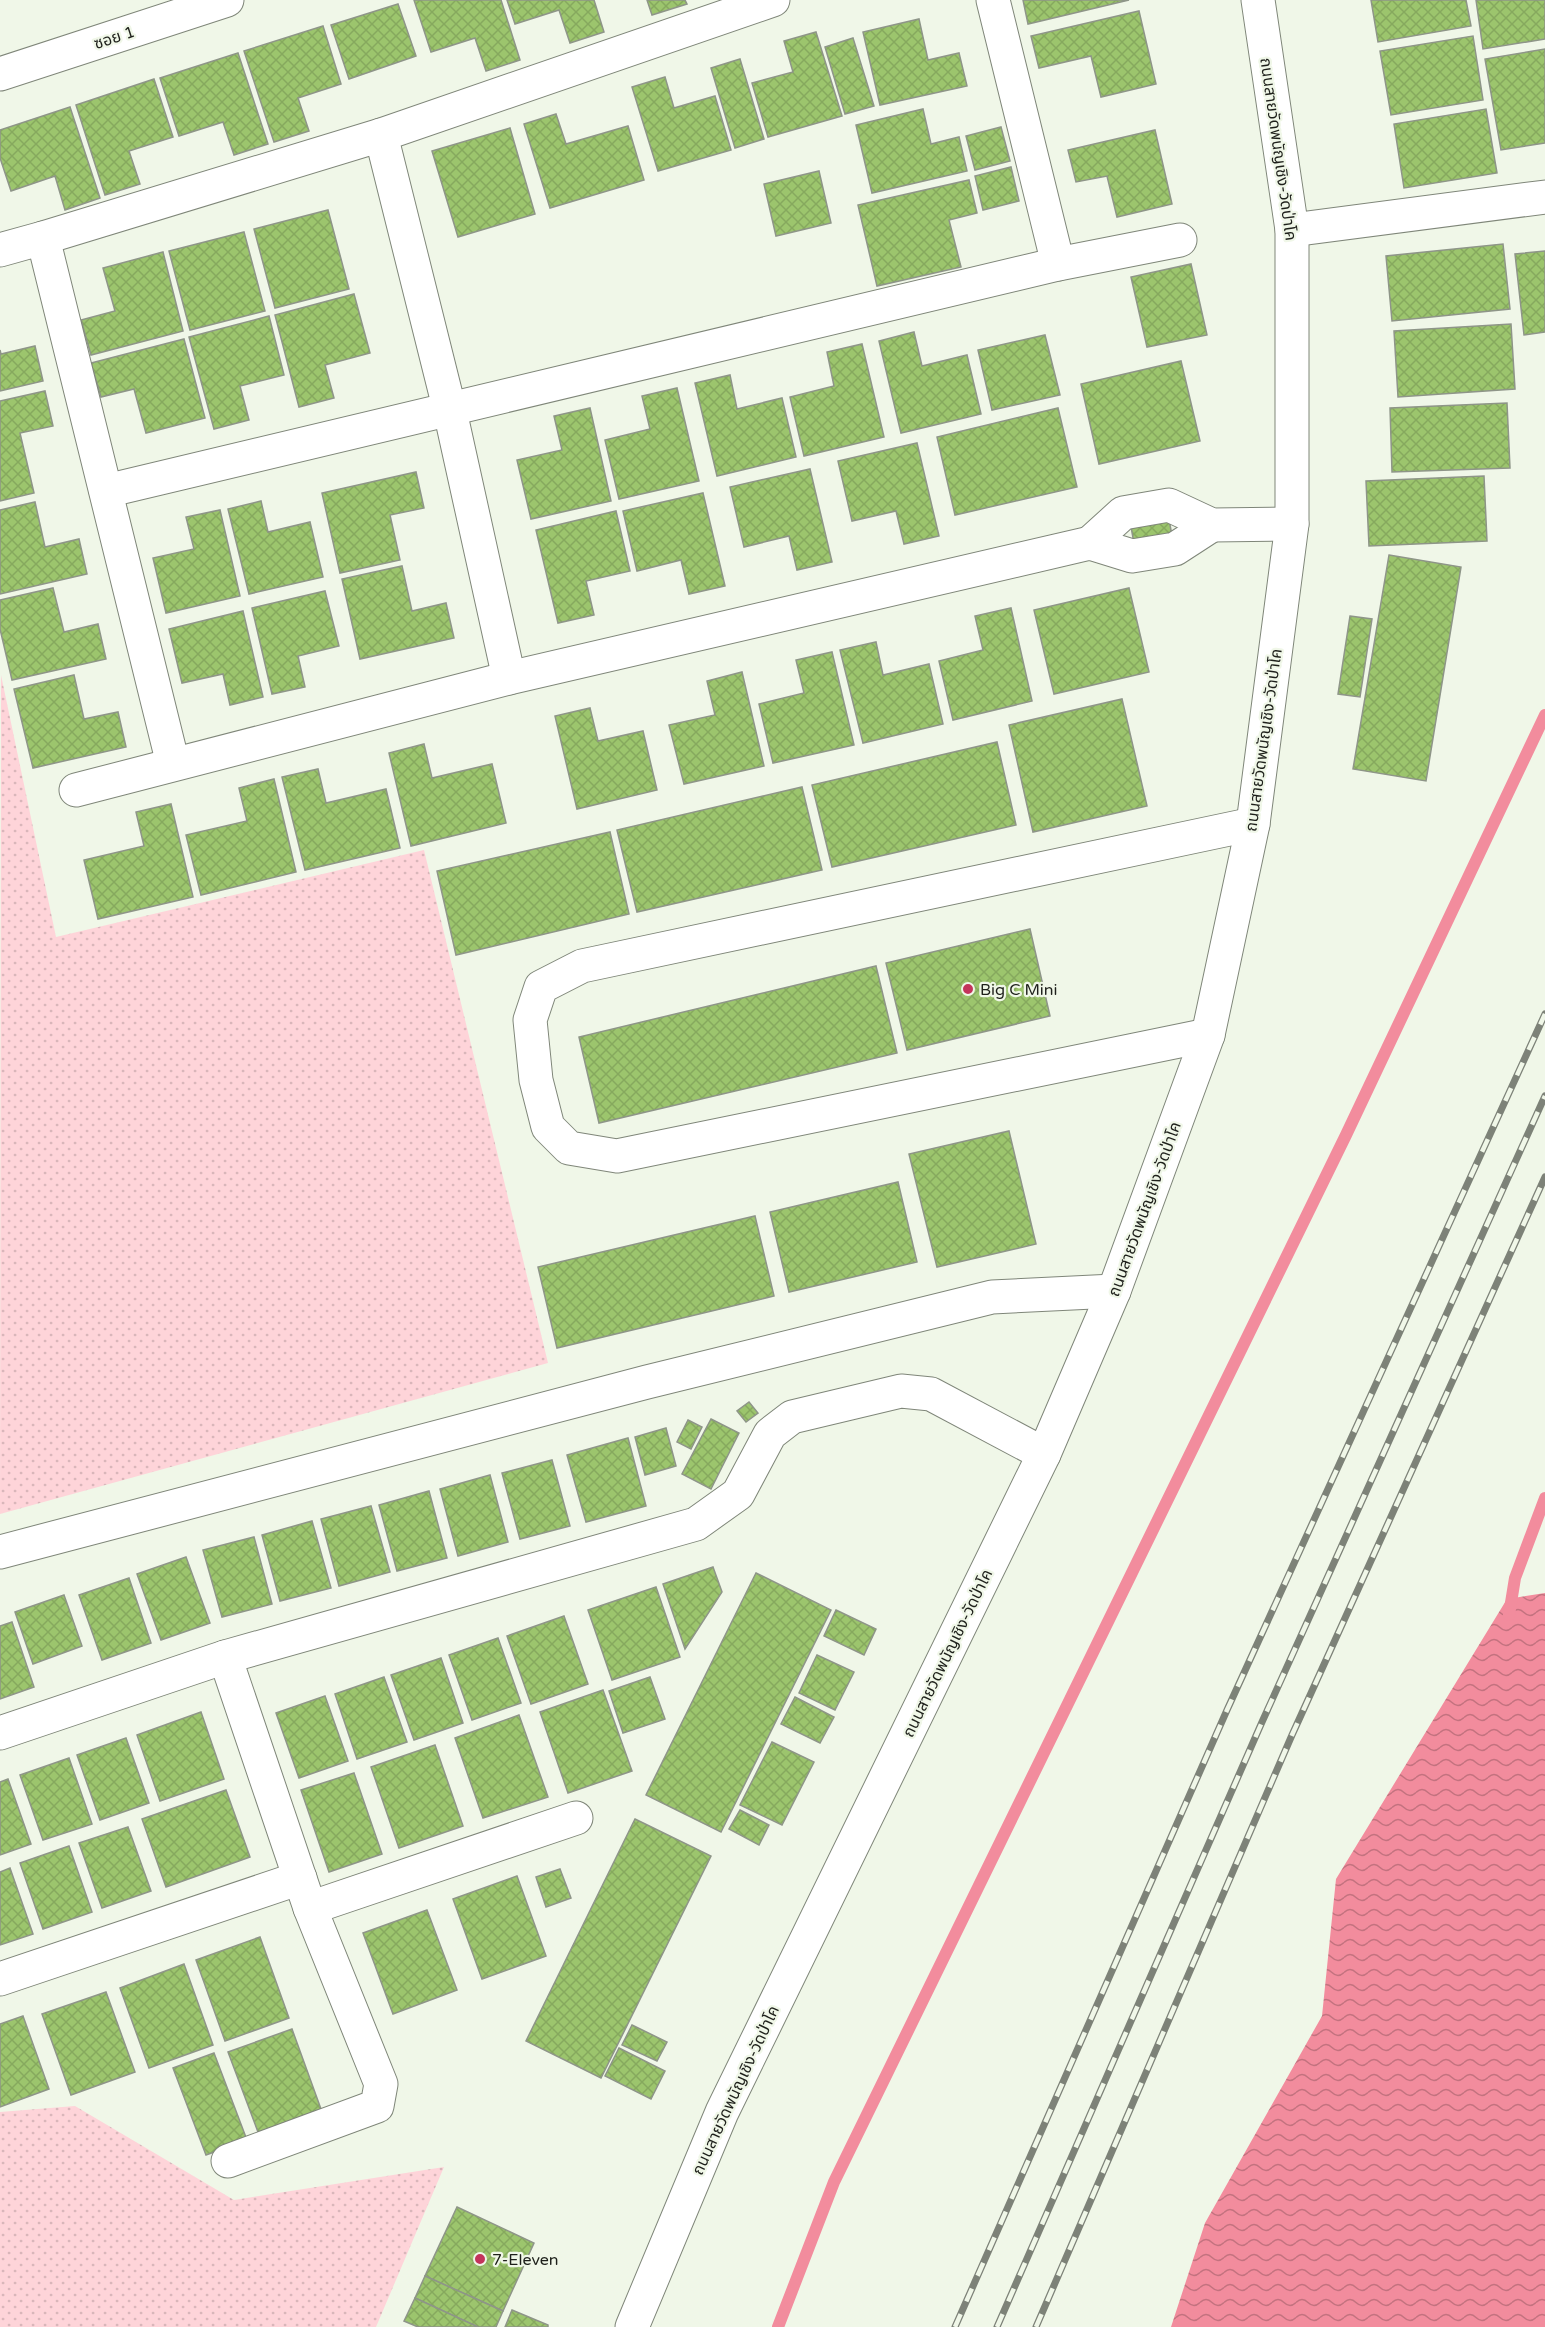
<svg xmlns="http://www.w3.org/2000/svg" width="1545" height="2327" viewBox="0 0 1545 2327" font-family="'Varela Round','Noto Sans Thai',sans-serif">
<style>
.green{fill:url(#green-dots)}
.water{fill:url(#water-waves)}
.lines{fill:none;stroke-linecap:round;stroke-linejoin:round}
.stream{stroke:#f28c9d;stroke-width:12}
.building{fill:url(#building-cross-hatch);stroke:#8e9588;stroke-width:1.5}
.minor-casing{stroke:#7f8679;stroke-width:35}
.major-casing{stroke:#7f8679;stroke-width:35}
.minor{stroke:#fff;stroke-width:33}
.major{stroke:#fff;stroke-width:33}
.rail-casing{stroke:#7d8278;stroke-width:7}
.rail{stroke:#f0f7e8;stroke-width:4.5;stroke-dasharray:14;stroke-linecap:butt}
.poi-dot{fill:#c3345b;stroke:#f0f7e8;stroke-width:2}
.labels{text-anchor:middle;stroke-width:4.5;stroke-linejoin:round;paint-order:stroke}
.street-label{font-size:16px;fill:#1e201b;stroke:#f0f7e8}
.poi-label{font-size:16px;fill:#1e201b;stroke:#f0f7e8;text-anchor:start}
</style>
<defs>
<pattern id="green-dots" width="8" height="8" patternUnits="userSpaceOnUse" patternTransform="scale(1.5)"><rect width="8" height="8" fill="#fed4d9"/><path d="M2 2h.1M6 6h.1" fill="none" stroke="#d9b6ba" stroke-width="1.8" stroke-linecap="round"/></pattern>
<pattern id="water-waves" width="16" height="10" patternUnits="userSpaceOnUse" patternTransform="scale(1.5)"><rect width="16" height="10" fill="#f28c9d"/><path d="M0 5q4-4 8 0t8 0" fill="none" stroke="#c3727f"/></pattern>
<pattern id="building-cross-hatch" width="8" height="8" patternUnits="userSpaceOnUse" patternTransform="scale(1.5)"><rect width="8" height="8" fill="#9cc56d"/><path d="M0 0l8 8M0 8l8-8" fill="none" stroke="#86a95e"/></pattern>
</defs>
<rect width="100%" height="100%" fill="#f0f7e8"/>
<!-- green -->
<g class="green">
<path d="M 1,675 L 56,937 L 424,850 L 548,1363 L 0,1514 Z"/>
<path d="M 75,2106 L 234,2200 L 444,2167 L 376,2327 L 0,2327 L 0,2112 Z"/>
</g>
<!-- water -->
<path class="water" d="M 1545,1593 L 1545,2327 L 1171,2327 L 1205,2223 L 1322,2016 L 1336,1879 L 1507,1599 Z"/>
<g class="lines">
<!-- stream -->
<g class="stream">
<path d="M 1509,1615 L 1515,1578 L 1545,1498"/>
<path d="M 778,2327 L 834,2182 L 1346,1135 L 1545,715"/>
</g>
</g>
<!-- building -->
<g class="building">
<path d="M 414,0 L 501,0 L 520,60 L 486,71 L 475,38 L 431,52 Z"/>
<path d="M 507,0 L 594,0 L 604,32 L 570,43 L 559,10 L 515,24 Z"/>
<path d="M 647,0 L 685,0 L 687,4 L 652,15 Z"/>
<path d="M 1023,0 L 1129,0 L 1028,24 Z"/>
<path d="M 1371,0 L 1466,0 L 1471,26 L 1378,42 Z"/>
<path d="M 1476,0 L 1545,0 L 1545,39 L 1483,49 Z"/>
<path d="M 398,4 L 416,56 L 349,79 L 331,25 Z"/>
<path d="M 1139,11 L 1156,84 L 1101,97 L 1091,56 L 1039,68 L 1031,36 Z"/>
<path d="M 919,19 L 928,60 L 959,53 L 967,86 L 880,105 L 863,32 Z"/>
<path d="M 323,26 L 341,84 L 298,98 L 309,131 L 274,142 L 244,51 Z"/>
<path d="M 816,32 L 842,116 L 768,137 L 752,83 L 793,72 L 784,41 Z"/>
<path d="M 1473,36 L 1483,100 L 1391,115 L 1380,51 Z"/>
<path d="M 853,38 L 874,106 L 845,114 L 825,47 Z"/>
<path d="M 1545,49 L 1545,143 L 1501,150 L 1485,59 Z"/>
<path d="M 238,53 L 268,144 L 234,155 L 223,122 L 179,136 L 160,78 Z"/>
<path d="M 740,59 L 764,139 L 735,148 L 711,68 Z"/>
<path d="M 665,77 L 674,108 L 715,96 L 731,150 L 658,171 L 632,87 Z"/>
<path d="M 154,79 L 173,137 L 129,151 L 140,184 L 105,195 L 76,105 Z"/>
<path d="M 70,107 L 100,198 L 65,210 L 55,176 L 11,191 L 0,158 L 0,130 Z"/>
<path d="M 923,109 L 931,144 L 959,137 L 967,171 L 872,193 L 856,125 Z"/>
<path d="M 1486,109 L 1497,173 L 1404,188 L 1394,124 Z"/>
<path d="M 556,114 L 566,144 L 628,126 L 644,180 L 550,208 L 524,124 Z"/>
<path d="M 1001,127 L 1010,161 L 975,170 L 966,136 Z"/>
<path d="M 510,128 L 535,214 L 458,237 L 432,151 Z"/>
<path d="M 1155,130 L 1172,204 L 1117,217 L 1107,176 L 1076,182 L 1068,150 Z"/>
<path d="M 1011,167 L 1019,201 L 983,210 L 975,176 Z"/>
<path d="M 819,171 L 831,223 L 776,236 L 764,184 Z"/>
<path d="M 969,180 L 977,213 L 949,220 L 961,267 L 877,286 L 858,205 Z"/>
<path d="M 328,210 L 349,289 L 275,308 L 254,229 Z"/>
<path d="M 244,232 L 265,311 L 190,330 L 169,251 Z"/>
<path d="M 1503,244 L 1510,309 L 1392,321 L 1386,256 Z"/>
<path d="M 1545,251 L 1545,332 L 1524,335 L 1515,254 Z"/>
<path d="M 163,252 L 183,331 L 91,355 L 81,320 L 115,311 L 103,268 Z"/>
<path d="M 1191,264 L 1207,335 L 1147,347 L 1131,277 Z"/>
<path d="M 354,294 L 370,353 L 325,365 L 334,398 L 299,407 L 275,315 Z"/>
<path d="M 269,316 L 284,375 L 240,386 L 249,420 L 214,429 L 189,337 Z"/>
<path d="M 1511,324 L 1515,389 L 1398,397 L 1394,331 Z"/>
<path d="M 914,332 L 922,366 L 967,355 L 981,414 L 901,433 L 879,341 Z"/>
<path d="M 1045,335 L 1060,395 L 992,410 L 978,350 Z"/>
<path d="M 184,339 L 205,418 L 146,433 L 134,389 L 101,397 L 91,363 Z"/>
<path d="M 862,344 L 884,437 L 804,456 L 790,397 L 834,386 L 827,352 Z"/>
<path d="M 35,346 L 43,381 L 0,391 L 0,350 L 1,354 Z"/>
<path d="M 1181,361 L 1200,441 L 1099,464 L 1081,384 Z"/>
<path d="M 730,375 L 737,409 L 782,398 L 796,457 L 717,476 L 695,383 Z"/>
<path d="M 677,388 L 699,481 L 619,499 L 605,440 L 650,429 L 642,396 Z"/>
<path d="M 45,391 L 53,426 L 20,433 L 34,493 L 0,501 L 0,401 Z"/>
<path d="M 1507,403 L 1510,468 L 1392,472 L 1390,408 Z"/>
<path d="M 590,408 L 611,501 L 531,519 L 517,460 L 562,450 L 554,416 Z"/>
<path d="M 1058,408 L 1077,487 L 955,515 L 937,437 Z"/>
<path d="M 917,443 L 939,536 L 904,544 L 896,511 L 852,521 L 838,461 Z"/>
<path d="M 810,469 L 832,562 L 797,570 L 789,536 L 744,547 L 730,487 Z"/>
<path d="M 416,472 L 424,508 L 390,515 L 400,560 L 340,573 L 322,493 Z"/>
<path d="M 1484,476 L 1487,541 L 1369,546 L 1366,481 Z"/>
<path d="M 703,493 L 725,586 L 689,594 L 681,560 L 637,571 L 623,511 Z"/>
<path d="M 261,501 L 268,532 L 310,522 L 323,577 L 249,594 L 228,509 Z"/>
<path d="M 35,502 L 45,547 L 79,539 L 87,574 L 0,594 L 0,510 Z"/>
<path d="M 220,510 L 240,596 L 166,613 L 153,558 L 194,549 L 186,517 Z"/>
<path d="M 616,511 L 630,571 L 586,581 L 594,615 L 558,623 L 536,530 Z"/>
<path d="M 1168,514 L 1173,541 L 1135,549 L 1130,521 Z"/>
<path d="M 1389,555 L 1461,567 L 1426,781 L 1353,769 Z"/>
<path d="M 402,566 L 412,611 L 446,603 L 454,638 L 360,659 L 342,579 Z"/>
<path d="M 53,588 L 64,632 L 98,624 L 106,659 L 12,680 L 0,629 L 0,600 Z"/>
<path d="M 1129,588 L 1149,672 L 1054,694 L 1034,610 Z"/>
<path d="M 325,591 L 339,646 L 298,656 L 305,687 L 272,694 L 252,608 Z"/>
<path d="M 1011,608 L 1032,701 L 953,720 L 939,661 L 983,650 L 975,616 Z"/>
<path d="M 243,611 L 263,697 L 230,705 L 223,674 L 182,683 L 169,629 Z"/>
<path d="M 1350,616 L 1372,619 L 1360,697 L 1338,694 Z"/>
<path d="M 876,642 L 883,675 L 929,664 L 943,724 L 863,743 L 840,650 Z"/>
<path d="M 832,652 L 854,745 L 773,763 L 759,704 L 804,693 L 796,660 Z"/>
<path d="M 742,672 L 764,766 L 684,784 L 669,725 L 715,715 L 707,681 Z"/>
<path d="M 74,675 L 84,719 L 118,712 L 126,747 L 33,768 L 14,689 Z"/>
<path d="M 1122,699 L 1147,806 L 1033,832 L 1009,725 Z"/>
<path d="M 590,708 L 598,741 L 643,731 L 657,790 L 577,809 L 555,716 Z"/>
<path d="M 997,742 L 1016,825 L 832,867 L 812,785 Z"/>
<path d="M 424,744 L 432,778 L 492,764 L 506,823 L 411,846 L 389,753 Z"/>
<path d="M 318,769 L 326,803 L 386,789 L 400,848 L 305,870 L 282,777 Z"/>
<path d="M 274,779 L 296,872 L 201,895 L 186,835 L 247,821 L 239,788 Z"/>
<path d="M 802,787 L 822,870 L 637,912 L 617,830 Z"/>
<path d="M 171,804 L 193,897 L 98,919 L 84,860 L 144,846 L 136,812 Z"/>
<path d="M 610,832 L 629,914 L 456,955 L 437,871 Z"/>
<path d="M 1030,929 L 1050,1016 L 907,1050 L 886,963 Z"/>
<path d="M 876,966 L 897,1053 L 599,1123 L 579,1037 Z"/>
<path d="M 1009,1131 L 1036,1244 L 937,1267 L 909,1154 Z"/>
<path d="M 898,1182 L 917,1262 L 789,1292 L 770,1212 Z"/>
<path d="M 755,1216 L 774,1296 L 557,1348 L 538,1267 Z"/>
<path d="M 749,1402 L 758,1413 L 746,1422 L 737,1411 Z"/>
<path d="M 711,1419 L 739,1433 L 711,1489 L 682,1474 Z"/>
<path d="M 688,1420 L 702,1427 L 691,1449 L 677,1442 Z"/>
<path d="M 666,1428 L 676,1466 L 645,1475 L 635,1437 Z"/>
<path d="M 628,1438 L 646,1506 L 586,1522 L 567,1455 Z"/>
<path d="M 552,1460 L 570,1526 L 520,1539 L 502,1473 Z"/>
<path d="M 490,1475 L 508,1542 L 458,1556 L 440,1489 Z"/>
<path d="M 429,1491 L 447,1558 L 397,1571 L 379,1505 Z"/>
<path d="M 371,1506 L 390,1572 L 339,1586 L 321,1519 Z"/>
<path d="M 312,1521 L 331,1588 L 280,1601 L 262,1535 Z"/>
<path d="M 254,1537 L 272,1604 L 222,1617 L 203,1550 Z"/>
<path d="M 186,1557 L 210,1623 L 161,1640 L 137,1574 Z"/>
<path d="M 713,1567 L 722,1592 L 685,1649 L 663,1584 Z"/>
<path d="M 756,1573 L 831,1610 L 721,1832 L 646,1795 Z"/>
<path d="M 129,1578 L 151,1643 L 102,1660 L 79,1595 Z"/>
<path d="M 656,1587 L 680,1657 L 612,1680 L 588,1610 Z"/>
<path d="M 64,1595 L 82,1646 L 33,1664 L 15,1612 Z"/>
<path d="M 836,1610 L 876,1629 L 864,1655 L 824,1636 Z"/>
<path d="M 564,1616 L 588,1684 L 531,1704 L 507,1636 Z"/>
<path d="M 12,1622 L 34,1687 L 0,1699 L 0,1626 Z"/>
<path d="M 498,1638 L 521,1703 L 472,1720 L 449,1655 Z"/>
<path d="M 817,1655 L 854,1672 L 835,1710 L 799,1693 Z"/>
<path d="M 441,1658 L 463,1723 L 414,1740 L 391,1675 Z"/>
<path d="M 384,1677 L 407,1742 L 357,1759 L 335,1694 Z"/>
<path d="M 650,1677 L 665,1719 L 623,1733 L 609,1691 Z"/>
<path d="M 603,1690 L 632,1771 L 568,1793 L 540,1712 Z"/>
<path d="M 325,1696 L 348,1761 L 299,1778 L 276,1713 Z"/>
<path d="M 795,1697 L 834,1717 L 820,1743 L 781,1724 Z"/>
<path d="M 201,1712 L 224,1779 L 160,1801 L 137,1735 Z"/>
<path d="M 519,1715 L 548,1797 L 483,1818 L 455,1738 Z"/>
<path d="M 126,1738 L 149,1803 L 100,1820 L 77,1755 Z"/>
<path d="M 772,1742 L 814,1762 L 782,1825 L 740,1805 Z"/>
<path d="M 435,1745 L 463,1826 L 399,1848 L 371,1767 Z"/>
<path d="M 69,1758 L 92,1824 L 43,1840 L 20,1775 Z"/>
<path d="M 354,1773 L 382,1854 L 329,1872 L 301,1790 Z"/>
<path d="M 8,1779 L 31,1844 L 0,1855 L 0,1782 Z"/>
<path d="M 226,1790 L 250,1857 L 166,1887 L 142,1819 Z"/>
<path d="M 740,1810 L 769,1825 L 759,1845 L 729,1829 Z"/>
<path d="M 635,1819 L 711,1856 L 601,2078 L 526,2041 Z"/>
<path d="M 128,1827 L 151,1891 L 102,1908 L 79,1843 Z"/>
<path d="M 69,1846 L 92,1912 L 43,1929 L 20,1863 Z"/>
<path d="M 10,1868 L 33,1934 L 0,1945 L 0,1872 Z"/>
<path d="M 560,1869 L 571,1898 L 546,1907 L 536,1877 Z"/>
<path d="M 517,1876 L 546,1956 L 482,1979 L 453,1899 Z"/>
<path d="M 427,1910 L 457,1990 L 393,2014 L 363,1933 Z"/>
<path d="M 260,1937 L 289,2018 L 225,2041 L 196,1960 Z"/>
<path d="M 184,1964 L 213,2045 L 149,2068 L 120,1988 Z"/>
<path d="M 106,1992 L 135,2072 L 71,2095 L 42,2014 Z"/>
<path d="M 23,2016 L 49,2089 L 0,2107 L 0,2024 Z"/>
<path d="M 632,2025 L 667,2042 L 657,2061 L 622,2045 Z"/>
<path d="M 292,2029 L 321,2109 L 258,2132 L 228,2052 Z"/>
<path d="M 619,2048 L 665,2071 L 651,2099 L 605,2076 Z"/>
<path d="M 214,2053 L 247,2140 L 206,2155 L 173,2068 Z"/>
<path d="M 457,2207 L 534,2243 L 503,2311 L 425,2276 Z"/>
<path d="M 425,2276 L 503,2311 L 496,2327 L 478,2327 L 415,2298 Z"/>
<path d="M 415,2298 L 478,2327 L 418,2327 L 404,2321 Z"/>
<path d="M 512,2310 L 548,2325 L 548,2327 L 505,2327 Z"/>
</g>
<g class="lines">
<!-- minor casing -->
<g class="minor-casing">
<g id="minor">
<path d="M 993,0 L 1058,264"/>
<path d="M 0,74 L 227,0"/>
<path d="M 381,135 L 450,411 L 509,678"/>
<path d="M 1292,230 L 1545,197"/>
<path d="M 0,250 L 43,238"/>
<path d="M 106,491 L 1058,264 L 1180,240"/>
<path d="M 1090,543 L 1123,513 L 1169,505 L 1212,525 L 1292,524"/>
<path d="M 173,764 L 43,238 L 381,135 L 773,0"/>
<path d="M 76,790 L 509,678 L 1090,543 L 1132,556 L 1175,549 L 1212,525"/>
<path d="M 1208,1035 L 617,1156 L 569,1148 L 548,1127 L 536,1080 L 530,1020 L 541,987 L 582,966 L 1253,824"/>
<path d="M 0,1552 L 647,1382 L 992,1297 L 1114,1291"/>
<path d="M 225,1657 L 310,1908 L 381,2084 L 377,2106 L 228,2161"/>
<path d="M 0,1733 L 225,1657 L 696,1524 L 738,1494 L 770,1434 L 792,1417 L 901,1391 L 931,1394 L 1044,1454"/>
<path d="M 310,1908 L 576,1818"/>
<path d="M 0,1979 L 300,1878"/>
</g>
</g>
<!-- major casing -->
<g class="major-casing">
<path id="major" d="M 632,2327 L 722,2112 L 1044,1454 L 1114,1291 L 1208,1035 L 1253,824 L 1292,524 L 1292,230 L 1258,0"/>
</g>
<!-- minor -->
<use href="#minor" class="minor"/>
<!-- major -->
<use href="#major" class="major"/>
<!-- rail casing -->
<g class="rail-casing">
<g id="rail">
<path d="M 955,2327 L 1227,1710 L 1545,1014"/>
<path d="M 997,2327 L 1262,1722 L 1545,1096"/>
<path d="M 1036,2327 L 1292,1735 L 1545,1177"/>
</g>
</g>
<!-- rail -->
<use href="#rail" class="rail"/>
</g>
<!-- markers -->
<g class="poi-dot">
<circle cx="968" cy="989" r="6"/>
<circle cx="480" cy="2259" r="6"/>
</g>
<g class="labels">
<!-- street labels -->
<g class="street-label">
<text transform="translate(114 37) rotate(-18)" y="6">ซอย 1</text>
<text transform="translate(1279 149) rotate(82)" y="6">ถนนสายวัดพนัญเชิง-วัดป่าโค</text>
<text transform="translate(1263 740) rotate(-82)" y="6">ถนนสายวัดพนัญเชิง-วัดป่าโค</text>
<text transform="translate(1144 1209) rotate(-70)" y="6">ถนนสายวัดพนัญเชิง-วัดป่าโค</text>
<text transform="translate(947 1653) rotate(-64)" y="6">ถนนสายวัดพนัญเชิง-วัดป่าโค</text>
<text transform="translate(735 2090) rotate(-65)" y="6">ถนนสายวัดพนัญเชิง-วัดป่าโค</text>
</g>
<!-- poi labels -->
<g class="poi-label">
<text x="980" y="995">Big C Mini</text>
<text x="492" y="2265">7-Eleven</text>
</g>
</g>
</svg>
